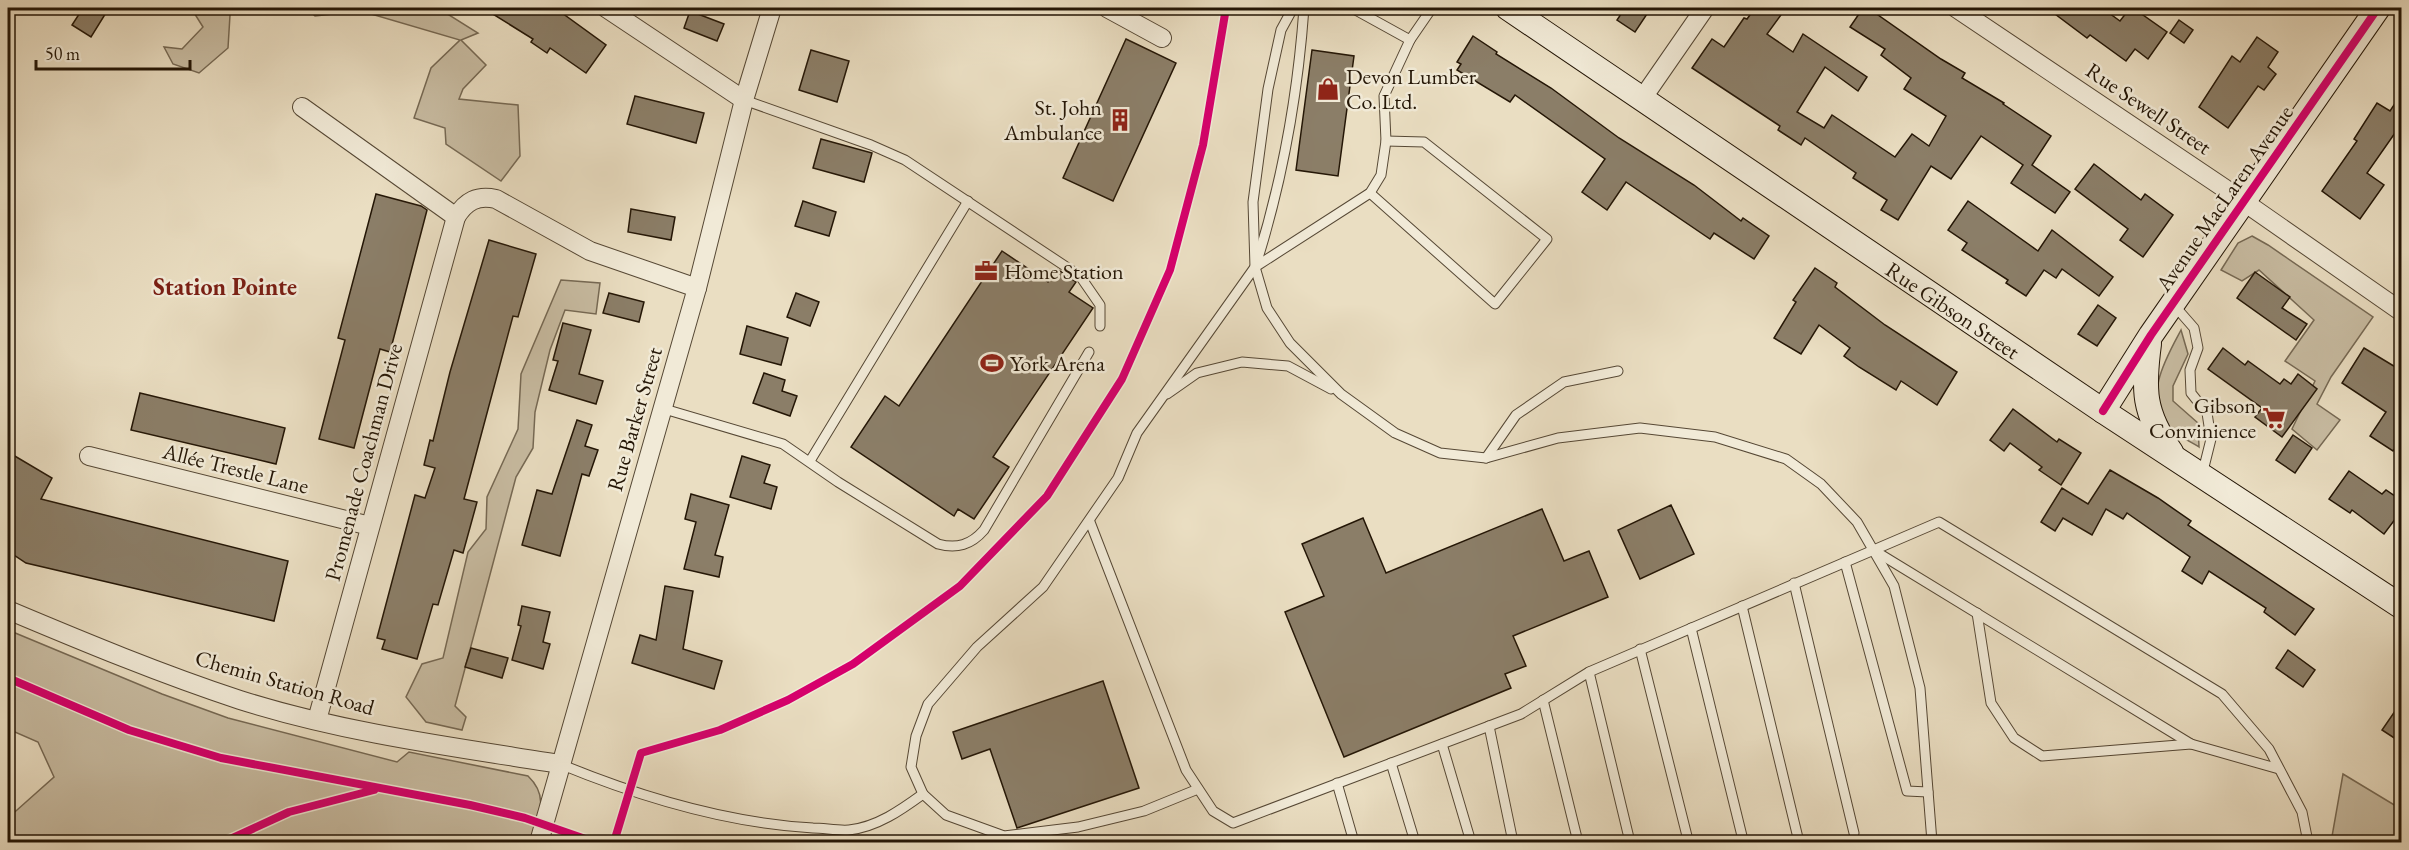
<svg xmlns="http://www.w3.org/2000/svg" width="2409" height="850" viewBox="0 0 2409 850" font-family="'EB Garamond',serif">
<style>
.green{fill:#c8bca2;stroke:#766954;stroke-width:1.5}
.building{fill:#8b7e68;stroke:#241606;stroke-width:1.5}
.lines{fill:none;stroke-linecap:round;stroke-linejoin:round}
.lane-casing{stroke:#564835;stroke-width:11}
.street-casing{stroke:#564835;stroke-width:20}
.secondary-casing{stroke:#241606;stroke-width:26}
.lane{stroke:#f1ead7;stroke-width:9}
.street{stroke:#f1ead7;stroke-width:18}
.secondary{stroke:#f1ead7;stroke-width:24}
.cycleway-casing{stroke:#f1ead7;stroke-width:11}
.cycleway{stroke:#d6006c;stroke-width:8}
.labels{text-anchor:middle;stroke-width:5;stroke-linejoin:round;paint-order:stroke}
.poi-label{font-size:22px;fill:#241606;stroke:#f1ead7;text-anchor:start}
.street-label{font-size:22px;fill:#241606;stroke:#f1ead7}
.neighbourhood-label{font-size:24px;font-weight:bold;fill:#7a1f14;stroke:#f1ead7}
</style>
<rect width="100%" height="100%" fill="#eadec2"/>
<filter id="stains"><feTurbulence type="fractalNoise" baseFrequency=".00333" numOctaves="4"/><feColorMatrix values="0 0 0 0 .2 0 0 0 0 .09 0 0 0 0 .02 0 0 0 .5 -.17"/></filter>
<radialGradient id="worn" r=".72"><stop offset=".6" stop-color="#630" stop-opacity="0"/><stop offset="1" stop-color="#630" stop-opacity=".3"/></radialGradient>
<!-- green -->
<g class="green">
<path d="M 191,8 L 224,8 L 230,15 L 228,48 L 199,73 L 173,64 L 164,47 L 182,49 L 203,27 Z"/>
<path d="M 307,8 L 438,8 L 478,33 L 461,40 L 486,65 L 463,89 L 459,99 L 518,105 L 520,156 L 501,181 L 446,144 L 445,128 L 414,118 L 431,68 L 460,40 L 361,11 L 315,16 Z"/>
<path d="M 2252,236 L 2268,245 L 2373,317 L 2331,377 L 2317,404 L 2340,420 L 2317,450 L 2292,429 L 2315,381 L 2285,361 L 2314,320 L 2259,270 L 2242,281 L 2221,270 L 2238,243 Z"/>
<path d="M 561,280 L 600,283 L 596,314 L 565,310 L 550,350 L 535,412 L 533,448 L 516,477 L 455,706 L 466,717 L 462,730 L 426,722 L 406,697 L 422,664 L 443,658 L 468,552 L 486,529 L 487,497 L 518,429 L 521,374 Z"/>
<path d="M 2181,330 L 2188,354 L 2173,386 L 2173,401 L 2198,423 L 2199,447 C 2190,441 2175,435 2168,426 C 2143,396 2166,358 2181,330 Z"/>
<path d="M 8,630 L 162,694 L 228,718 L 397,762 L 409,752 L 528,776 C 550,797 538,816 531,842 L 8,842 L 8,818 L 54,777 L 38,742 L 8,729 Z"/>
<path d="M 2343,774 L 2401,809 L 2401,842 L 2331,842 Z"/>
</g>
<!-- building -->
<g class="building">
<path d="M 83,8 L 109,8 L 91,37 L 72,25 Z"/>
<path d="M 483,8 L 555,8 L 606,45 L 586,73 L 550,48 L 547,53 L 531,42 L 533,39 Z"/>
<path d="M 1625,8 L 1651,8 L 1635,32 L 1617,20 Z"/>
<path d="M 1755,8 L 1786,8 L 1767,34 L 1793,52 L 1803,34 L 1867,77 L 1858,91 L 1825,67 L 1797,112 L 1824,128 L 1832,115 L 1895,157 L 1912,134 L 1929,146 L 1946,116 L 1904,89 L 1911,78 L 1881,55 L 1885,49 L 1850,27 L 1863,8 L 1868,8 L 1941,59 L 1965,73 L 1962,78 L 2004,103 L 2003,104 L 2051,136 L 2032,165 L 2070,192 L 2055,213 L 2011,183 L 2023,165 L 1981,136 L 1951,179 L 1931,166 L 1898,220 L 1881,210 L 1887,200 L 1853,178 L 1856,173 L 1805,138 L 1801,145 L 1778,130 L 1780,126 L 1692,68 L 1712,39 L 1724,47 L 1744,18 L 1747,19 Z"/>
<path d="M 2047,8 L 2102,8 L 2120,21 L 2130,8 L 2133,8 L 2167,32 L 2148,59 L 2135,49 L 2126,61 L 2090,35 L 2087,38 Z"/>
<path d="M 690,11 L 724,24 L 717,41 L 684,28 Z"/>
<path d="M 2179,20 L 2193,30 L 2184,43 L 2170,33 Z"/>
<path d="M 1473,36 L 1497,52 L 1496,54 L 1551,88 L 1619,138 L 1694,185 L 1741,221 L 1743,218 L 1769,236 L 1754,259 L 1714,233 L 1710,239 L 1626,182 L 1607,210 L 1582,192 L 1605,159 L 1515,95 L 1510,102 L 1457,70 L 1461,64 L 1457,62 Z"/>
<path d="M 2257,37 L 2278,52 L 2268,67 L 2276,74 L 2264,90 L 2258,86 L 2228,128 L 2199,107 L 2232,56 L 2240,62 Z"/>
<path d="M 1126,39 L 1176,63 L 1113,201 L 1063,178 Z"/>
<path d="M 811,50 L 849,61 L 837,102 L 799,90 Z"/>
<path d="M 1312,50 L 1354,56 L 1338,176 L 1296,170 Z"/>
<path d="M 2402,93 L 2402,123 L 2367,173 L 2384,185 L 2360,219 L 2322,191 L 2357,141 L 2354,139 L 2377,103 L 2390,111 Z"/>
<path d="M 635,96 L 704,113 L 696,143 L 627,124 Z"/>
<path d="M 821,139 L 872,153 L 864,182 L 813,168 Z"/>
<path d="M 2094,164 L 2141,200 L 2145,194 L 2173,215 L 2143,257 L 2120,240 L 2128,229 L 2075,189 Z"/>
<path d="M 376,194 L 421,206 L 427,210 L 390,352 L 380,349 L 354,448 L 319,439 L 345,340 L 338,338 Z"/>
<path d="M 803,201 L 836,212 L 829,236 L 795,226 Z"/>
<path d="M 1968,201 L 2038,251 L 2052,230 L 2113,277 L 2099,296 L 2062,269 L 2056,278 L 2044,270 L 2026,296 L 2006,283 L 2008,280 L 1962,250 L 1967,243 L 1948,230 Z"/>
<path d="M 631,209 L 675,217 L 671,240 L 628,232 Z"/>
<path d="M 489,240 L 536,254 L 518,317 L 513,316 L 464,499 L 477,502 L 463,553 L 454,550 L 438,605 L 433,604 L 417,659 L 382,649 L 385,640 L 377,638 L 415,495 L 425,498 L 435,468 L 424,465 L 430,440 L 433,441 L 450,372 Z"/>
<path d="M 1002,251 L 1048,282 L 1057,269 L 1076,282 L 1069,292 L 1093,308 L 993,457 L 1009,467 L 974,519 L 958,509 L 954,516 L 851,447 L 885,396 L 899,406 Z"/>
<path d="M 1815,268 L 1837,283 L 1835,287 L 1885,325 L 1957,372 L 1937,405 L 1901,381 L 1896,390 L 1859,367 L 1844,356 L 1850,348 L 1819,325 L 1801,354 L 1774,338 L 1796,302 L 1793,300 Z"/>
<path d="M 2255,272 L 2290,297 L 2282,308 L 2307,324 L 2296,340 L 2237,298 Z"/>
<path d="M 609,293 L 644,302 L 639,322 L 603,313 Z"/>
<path d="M 796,293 L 819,302 L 810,326 L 787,317 Z"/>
<path d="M 2098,305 L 2116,318 L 2097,346 L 2078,334 Z"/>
<path d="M 563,323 L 591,330 L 579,374 L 603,381 L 596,404 L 549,390 L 558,361 L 553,360 Z"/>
<path d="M 747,326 L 788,338 L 781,365 L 740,354 Z"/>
<path d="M 2223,348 L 2245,365 L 2248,361 L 2280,384 L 2284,379 L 2291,384 L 2298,374 L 2317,389 L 2282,437 L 2255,417 L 2262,408 L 2208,369 Z"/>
<path d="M 2364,348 L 2402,371 L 2402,439 L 2393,451 L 2370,436 L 2386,412 L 2342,383 Z"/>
<path d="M 764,373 L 785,380 L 782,391 L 797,396 L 790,416 L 753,403 Z"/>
<path d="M 140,393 L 285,428 L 276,464 L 131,430 Z"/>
<path d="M 2013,409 L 2057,442 L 2059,439 L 2081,453 L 2061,485 L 2039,470 L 2042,467 L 2010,443 L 2004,451 L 1990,440 Z"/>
<path d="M 577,420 L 592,425 L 585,446 L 598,450 L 589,476 L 582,474 L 560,556 L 522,545 L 537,490 L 552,494 Z"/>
<path d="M 2293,435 L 2312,448 L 2295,473 L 2276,460 Z"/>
<path d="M 8,452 L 52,478 L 41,499 L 288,561 L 274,621 L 26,563 L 8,551 Z"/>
<path d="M 742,456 L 770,465 L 764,483 L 777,487 L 771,509 L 730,497 Z"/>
<path d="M 2110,470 L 2158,498 L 2191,521 L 2188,525 L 2314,609 L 2295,635 L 2264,612 L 2266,608 L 2209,571 L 2202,584 L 2182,571 L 2190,557 L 2127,513 L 2123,519 L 2106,509 L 2092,535 L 2063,518 L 2055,531 L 2041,522 L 2062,488 L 2088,504 Z"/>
<path d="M 2349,471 L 2382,494 L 2386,490 L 2402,501 L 2402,510 L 2384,534 L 2352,510 L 2350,513 L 2329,499 Z"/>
<path d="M 691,494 L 729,505 L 715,555 L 723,557 L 719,577 L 684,569 L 696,522 L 685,519 Z"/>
<path d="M 1671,505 L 1694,554 L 1640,579 L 1618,530 Z"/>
<path d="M 1542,509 L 1564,561 L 1589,551 L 1608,597 L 1513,636 L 1526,666 L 1505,674 L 1511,688 L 1344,757 L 1285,612 L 1324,596 L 1302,544 L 1363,518 L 1386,573 Z"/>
<path d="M 665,586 L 693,591 L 683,649 L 722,661 L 714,689 L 632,663 L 640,635 L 656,640 Z"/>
<path d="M 522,606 L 550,612 L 543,642 L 550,644 L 543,669 L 512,660 L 521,626 L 518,625 Z"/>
<path d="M 471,648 L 508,658 L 502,678 L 465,667 Z"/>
<path d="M 2288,650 L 2315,670 L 2303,687 L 2276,668 Z"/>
<path d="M 1103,681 L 1139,788 L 1017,828 L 990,749 L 962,759 L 953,732 Z"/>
<path d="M 2402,701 L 2402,743 L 2382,730 Z"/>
</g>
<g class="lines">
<!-- lane casing -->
<g class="lane-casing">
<g id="lane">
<path d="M 1293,8 L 1281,30 L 1268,89 L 1253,202 L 1255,267 L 1267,308 L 1290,343 L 1341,394 L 1395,433 L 1440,453 L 1486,458 L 1558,438 L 1640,428 L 1715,437 L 1786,459 L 1821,484 L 1857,522 L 1894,586 L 1920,688 L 1932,842"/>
<path d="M 1352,8 L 1410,40 L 1432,8"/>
<path d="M 744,100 L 871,145 L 905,160 L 1080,276 L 1100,305 L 1100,326"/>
<path d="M 1370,193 L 1495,304 L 1547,239 L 1424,142 L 1386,141"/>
<path d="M 1258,258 C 1283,177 1298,92 1304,8"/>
<path d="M 2173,304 L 2194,328 L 2198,348 L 2190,370 L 2191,393 L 2207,413 L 2211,439 L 2202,475"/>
<path d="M 1167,394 L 1197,373 L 1242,362 L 1288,366 L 1331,389"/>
<path d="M 661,408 L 783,444 L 838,482 L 938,544 C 957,549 971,545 984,530 L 1089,352"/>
<path d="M 1486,458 L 1516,415 L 1564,382 L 1618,371"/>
<path d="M 810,461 L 968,201"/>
<path d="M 1090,522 L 1186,770 L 1213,811 L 1233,823 L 1521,714 L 1589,672 L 1939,522 L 2222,694 L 2269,749 L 2302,812 L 2308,842"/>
<path d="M 1875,551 L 2191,744 L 2279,769"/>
<path d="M 1845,562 L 1907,791 L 1928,792"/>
<path d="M 1794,583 L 1854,833"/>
<path d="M 1742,606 L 1799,842"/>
<path d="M 1977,613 L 1991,703 L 2014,738 L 2042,756 L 2191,744"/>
<path d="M 1691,628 L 1742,836"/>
<path d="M 1640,649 L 1688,840"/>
<path d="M 1589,672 L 1630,842"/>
<path d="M 1543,700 L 1578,842"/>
<path d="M 1489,726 L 1513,842"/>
<path d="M 1442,744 L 1471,842"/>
<path d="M 1391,763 L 1415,842"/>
<path d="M 560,764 C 640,797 726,823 813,828 C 824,828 838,831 849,830 C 877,827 901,810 923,794"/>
<path d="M 1337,783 L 1354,842"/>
<path d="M 1198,789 L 1144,811 L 1078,827 L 1004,836 L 946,815 L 923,794 L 911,767 L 916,736 L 928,704 L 977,647 L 1043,587 L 1118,478 L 1137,433 L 1255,267 L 1370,193 L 1381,175 L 1386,141 L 1384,96 L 1410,40"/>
</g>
</g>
<!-- street casing -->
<g class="street-casing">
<g id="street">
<path d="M 606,8 L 744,100"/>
<path d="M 1107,8 L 1162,38"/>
<path d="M 1956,8 L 2224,188 L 2402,312"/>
<path d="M 1642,99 L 1705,8"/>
<path d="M 302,107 L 456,217 C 466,201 477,195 496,199 L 590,251 L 697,288"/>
<path d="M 89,456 L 370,526"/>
<path d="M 8,610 C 84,642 161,674 240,700 C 344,733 453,747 560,764"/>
<path d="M 317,720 L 456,217"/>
<path d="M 539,842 L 697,288 L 744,100 L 772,8"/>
</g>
</g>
<!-- secondary casing -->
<g class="secondary-casing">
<g id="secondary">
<path d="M 1508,8 L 2103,411 L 2402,607"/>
<path d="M 2149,344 C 2143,389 2143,413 2171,452"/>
<path d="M 2103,411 L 2151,335 L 2378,8"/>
</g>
</g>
<!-- lane -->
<use href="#lane" class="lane"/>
<!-- street -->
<use href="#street" class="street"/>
<!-- secondary -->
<use href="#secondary" class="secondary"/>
<!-- cycleway casing -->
<g class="cycleway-casing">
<g id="cycleway">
<path d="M 2103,411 L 2151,335 L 2378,8"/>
<path d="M 8,678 L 129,730 L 221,758 L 470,805 L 525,818 L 594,842"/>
<path d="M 224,842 L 289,812 L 374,790"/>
<path d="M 614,842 L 641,753 L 720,730 L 788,700 L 853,664 L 960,586 L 1047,496 L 1122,379 L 1170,270 L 1203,145 L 1226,8"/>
</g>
</g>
<!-- cycleway -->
<use href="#cycleway" class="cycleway"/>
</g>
<!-- icons -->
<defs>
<g id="shop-bare" transform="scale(1.8)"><path d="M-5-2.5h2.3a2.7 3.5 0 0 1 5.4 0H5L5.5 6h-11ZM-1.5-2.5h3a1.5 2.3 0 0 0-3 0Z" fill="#8f2418" stroke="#f1ead7" stroke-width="2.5" paint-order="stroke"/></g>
<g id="building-bare" transform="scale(1.8)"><path d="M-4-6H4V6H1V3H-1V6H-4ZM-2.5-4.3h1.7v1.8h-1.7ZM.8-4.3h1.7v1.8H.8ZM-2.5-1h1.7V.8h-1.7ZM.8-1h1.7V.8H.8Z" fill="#8f2418" stroke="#f1ead7" stroke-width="2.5" paint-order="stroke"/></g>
<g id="office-bare" transform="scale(1.8)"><path d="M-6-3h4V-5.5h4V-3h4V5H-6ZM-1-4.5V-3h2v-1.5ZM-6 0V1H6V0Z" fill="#8f2418" stroke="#f1ead7" stroke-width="2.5" paint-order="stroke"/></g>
<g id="stadium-bare" transform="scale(1.8)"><path d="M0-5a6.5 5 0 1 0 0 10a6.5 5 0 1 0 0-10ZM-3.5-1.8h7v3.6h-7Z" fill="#8f2418" stroke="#f1ead7" stroke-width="2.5" paint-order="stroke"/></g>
<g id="supermarket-bare" transform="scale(1.8)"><path d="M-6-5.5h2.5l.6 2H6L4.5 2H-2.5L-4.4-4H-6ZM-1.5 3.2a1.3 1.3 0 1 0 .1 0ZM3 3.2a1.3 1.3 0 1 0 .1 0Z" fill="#8f2418" stroke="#f1ead7" stroke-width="2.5" paint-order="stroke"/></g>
</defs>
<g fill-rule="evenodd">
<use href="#shop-bare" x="1328" y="89"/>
<use href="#building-bare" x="1120" y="120"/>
<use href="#office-bare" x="986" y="271"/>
<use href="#stadium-bare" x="992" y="363"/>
<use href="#supermarket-bare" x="2274" y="418"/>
</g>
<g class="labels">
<!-- poi labels -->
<g class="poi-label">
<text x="1346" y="84">Devon Lumber<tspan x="1346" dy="25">Co. Ltd.</tspan></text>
<text x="1102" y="115" text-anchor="end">St. John<tspan x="1102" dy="25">Ambulance</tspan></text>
<text x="1004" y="279">Home Station</text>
<text x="1010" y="371">York Arena</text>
<text x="2256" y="413" text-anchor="end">Gibson<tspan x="2256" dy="25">Convinience</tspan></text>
</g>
<!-- street labels -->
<g class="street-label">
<text transform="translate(2149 108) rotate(34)" y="8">Rue Sewell Street</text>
<text transform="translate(2224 198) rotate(-55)" y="8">Avenue MacLaren Avenue</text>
<text transform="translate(1953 310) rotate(34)" y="8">Rue Gibson Street</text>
<text transform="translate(634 419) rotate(-74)" y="8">Rue Barker Street</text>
<text transform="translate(363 462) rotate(-75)" y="8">Promenade Coachman Drive</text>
<text transform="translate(236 468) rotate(14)" y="8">Allée Trestle Lane</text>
<text transform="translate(285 682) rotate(16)" y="8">Chemin Station Road</text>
</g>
<!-- neighbourhood labels -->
<g class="neighbourhood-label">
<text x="225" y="295">Station Pointe</text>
</g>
</g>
<!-- margin -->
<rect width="2409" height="850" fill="none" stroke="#eadec2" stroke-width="30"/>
<rect x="9" y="9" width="2391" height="832" fill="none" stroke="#241606" stroke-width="3"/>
<rect x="15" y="15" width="2379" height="820" fill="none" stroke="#241606" stroke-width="1.5"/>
<!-- scale -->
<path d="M36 60v9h154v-9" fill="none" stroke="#241606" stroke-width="3"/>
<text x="45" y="60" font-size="18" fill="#241606" stroke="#f1ead7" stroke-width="4.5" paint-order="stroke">50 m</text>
<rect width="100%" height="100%" filter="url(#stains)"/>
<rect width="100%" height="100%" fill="url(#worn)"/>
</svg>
